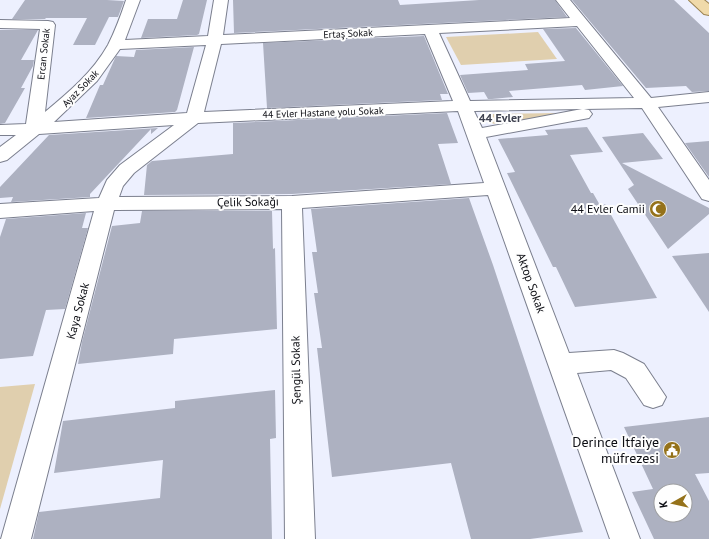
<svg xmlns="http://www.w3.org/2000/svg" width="709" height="539" viewBox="0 0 709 539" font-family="'PT Sans',sans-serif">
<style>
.green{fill:#e0cfae}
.building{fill:#adb1c1;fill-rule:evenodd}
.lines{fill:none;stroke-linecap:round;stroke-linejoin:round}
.minor-casing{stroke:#7b7f8e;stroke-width:2}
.major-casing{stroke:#9a8251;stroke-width:2}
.minor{fill:#fff;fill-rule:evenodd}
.major{fill:#f0daaa;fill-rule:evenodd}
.labels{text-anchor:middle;stroke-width:4;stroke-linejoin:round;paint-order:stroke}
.far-street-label{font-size:10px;fill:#0c0d13;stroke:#fefefe}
.far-quarter-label{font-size:12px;font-weight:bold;fill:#3f4250;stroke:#fefefe}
.street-label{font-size:12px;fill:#0c0d13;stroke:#fefefe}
.poi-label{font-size:12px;fill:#0c0d13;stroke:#fefefe;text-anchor:end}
.near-poi-label{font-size:14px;fill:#0c0d13;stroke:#fefefe;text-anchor:end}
</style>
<rect width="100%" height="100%" fill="#edf0fe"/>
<!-- green -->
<g class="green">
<path d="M 538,32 L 557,59 L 461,65 L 446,37 Z"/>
<path d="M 557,113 L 558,115 L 498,124 C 492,124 488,123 486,117 L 492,114 Z"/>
<path d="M 35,384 L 0,509 L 0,387 Z"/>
</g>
<!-- building -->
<g class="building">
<path d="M 25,0 L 107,0 L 124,1 L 118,17 L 109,17 L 95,45 L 73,45 L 87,18 L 46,18 L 45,19 L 12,19 Z"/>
<path d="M 183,0 L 207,0 L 199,34 L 197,35 L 141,38 L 148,19 L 177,19 Z"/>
<path d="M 233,0 L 398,0 L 400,5 L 479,0 L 555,0 L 567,17 L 234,33 Z"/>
<path d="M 572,0 L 674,0 L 709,33 L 709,91 L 692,92 L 686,86 L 646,88 Z"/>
<path d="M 576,28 L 623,86 L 585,90 L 582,85 L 509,91 L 513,97 L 492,99 L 488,99 L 484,92 L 468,93 L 460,75 L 528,70 L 525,64 L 565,61 L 543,29 Z"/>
<path d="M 0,30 L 38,30 L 21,60 L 34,60 L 33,66 L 21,88 L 25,88 L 5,123 L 0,124 Z"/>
<path d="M 424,36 L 448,94 L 440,94 L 442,100 L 267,108 L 263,43 Z"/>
<path d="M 194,47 L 177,110 L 175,112 L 86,118 L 100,85 L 103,85 L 116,56 L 134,57 L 136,50 Z"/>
<path d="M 447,113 L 458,143 L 438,144 L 451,184 L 292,194 L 144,195 L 147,165 L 152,161 L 233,154 L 233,123 Z"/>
<path d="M 587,127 L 603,152 L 570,155 L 591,193 L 593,193 L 601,207 L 605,204 L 657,298 L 575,307 L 556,267 L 553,267 L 507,173 L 515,172 L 498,139 L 548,135 L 545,130 Z"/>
<path d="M 158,128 L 151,134 L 151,129 L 90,194 L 90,197 L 11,202 L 13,197 L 0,198 L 0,187 L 49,135 Z"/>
<path d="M 643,133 L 663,159 L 622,163 L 709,208 L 709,214 L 668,249 L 628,189 L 634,185 L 602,137 Z"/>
<path d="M 709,141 L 709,177 L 685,143 Z"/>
<path d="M 469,198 L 493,265 L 539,404 L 583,532 L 530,539 L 471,539 L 451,463 L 332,477 L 317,348 L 322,348 L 314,293 L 318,293 L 312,252 L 317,252 L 311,209 Z"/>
<path d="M 142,211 L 272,211 L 273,249 L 275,248 L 277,329 L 174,339 L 173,354 L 78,364 L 82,342 L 112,226 L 140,223 Z"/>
<path d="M 86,213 L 82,228 L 88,228 L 65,309 L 46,310 L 33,356 L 0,359 L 0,237 L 6,219 Z"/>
<path d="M 709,253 L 709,312 L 672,256 Z"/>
<path d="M 275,390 L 276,438 L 270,439 L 272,539 L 33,539 L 39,512 L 160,498 L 163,460 L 54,473 L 63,421 L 175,408 L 175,401 Z"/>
<path d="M 709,417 L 709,473 L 695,474 L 709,501 L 709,539 L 654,539 L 632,492 L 653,489 L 624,427 ZM 661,491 L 685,491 L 685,515 L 661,515 Z"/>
</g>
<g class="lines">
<!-- minor casing -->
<g class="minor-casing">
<path id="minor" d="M 126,0 L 140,0 L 125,40 L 208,36 L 214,0 L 228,0 L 223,35 L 570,18 L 556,0 L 570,0 L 651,98 L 709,92 L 709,102 L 658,107 L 709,180 L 709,201 L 702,199 L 642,108 L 584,109 L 589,110 L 592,114 L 589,118 L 486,137 L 569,353 L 614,350 L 623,353 L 644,364 L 666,397 L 662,405 L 653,408 L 644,405 L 626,378 L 611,370 L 577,373 L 640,539 L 610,539 L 488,195 L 302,208 L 315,539 L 285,539 L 282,209 L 114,210 L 31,539 L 1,539 L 94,211 L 0,218 L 0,204 L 99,198 L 107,180 L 120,165 L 174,125 L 39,134 L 7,160 L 0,162 L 0,147 L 16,135 L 0,135 L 0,125 L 26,124 L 40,29 L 0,28 L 0,20 L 48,21 L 53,22 L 55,25 L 45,112 C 68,93 93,72 108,45 C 115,31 121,15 126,0 ZM 577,26 L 634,98 L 470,101 L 439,33 ZM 425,34 L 453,101 L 204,112 L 221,44 ZM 206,45 L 187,113 L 54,122 L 97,81 L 120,49 ZM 582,109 L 482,128 L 474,111 ZM 458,111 L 484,183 L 292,196 L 119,197 L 123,186 L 134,173 L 198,123 Z"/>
</g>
<!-- major casing -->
<g class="major-casing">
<path id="major" d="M 689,0 L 704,0 L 709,4 L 709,15 L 704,14 Z"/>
</g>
<!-- minor -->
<use href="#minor" class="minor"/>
<!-- major -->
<use href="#major" class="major"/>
</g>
<!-- icons -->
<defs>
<g id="mosque-disc" transform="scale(0.9)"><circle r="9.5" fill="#95721a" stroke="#fefefe"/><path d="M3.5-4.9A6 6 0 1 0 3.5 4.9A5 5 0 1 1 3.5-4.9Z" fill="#fff"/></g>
<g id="civic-disc" transform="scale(0.9)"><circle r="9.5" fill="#95721a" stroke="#fefefe"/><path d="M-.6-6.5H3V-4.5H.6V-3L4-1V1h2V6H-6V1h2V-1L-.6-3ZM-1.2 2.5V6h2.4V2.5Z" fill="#fff"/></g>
</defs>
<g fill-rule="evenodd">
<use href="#mosque-disc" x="658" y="209"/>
<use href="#civic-disc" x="672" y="450"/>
</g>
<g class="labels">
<!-- far-street labels -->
<g class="far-street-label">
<text transform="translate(348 33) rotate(-3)" y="4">Ertaş Sokak</text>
<text transform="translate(43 54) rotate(-84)" y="4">Ercan Sokak</text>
<text transform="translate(80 88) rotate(-46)" y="4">Ayaz Sokak</text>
<text transform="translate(323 112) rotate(-2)" y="4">44 Evler Hastane yolu Sokak</text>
</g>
<!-- far-quarter labels -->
<g class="far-quarter-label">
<text x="500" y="122">44 Evler</text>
</g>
<!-- street labels -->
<g class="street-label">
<text transform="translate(248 202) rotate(-1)" y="4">Çelik Sokağı</text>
<text transform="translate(531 283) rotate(70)" y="4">Aktop Sokak</text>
<text transform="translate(78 311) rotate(-75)" y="4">Kaya Sokak</text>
<text transform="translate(296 370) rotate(-91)" y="4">Şengül Sokak</text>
</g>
<!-- poi labels -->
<g class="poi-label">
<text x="645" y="213">44 Evler Camii</text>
</g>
<!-- near-poi labels -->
<g class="near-poi-label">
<text x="659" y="447">Derince İtfaiye<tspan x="659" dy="16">müfrezesi</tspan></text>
</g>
</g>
<!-- north arrow -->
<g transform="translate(673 503) rotate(262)"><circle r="19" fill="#fefefe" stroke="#9d9ea0"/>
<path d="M0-3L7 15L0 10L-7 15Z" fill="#95721a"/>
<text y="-6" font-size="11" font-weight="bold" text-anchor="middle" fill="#0c0d13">K</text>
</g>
</svg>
